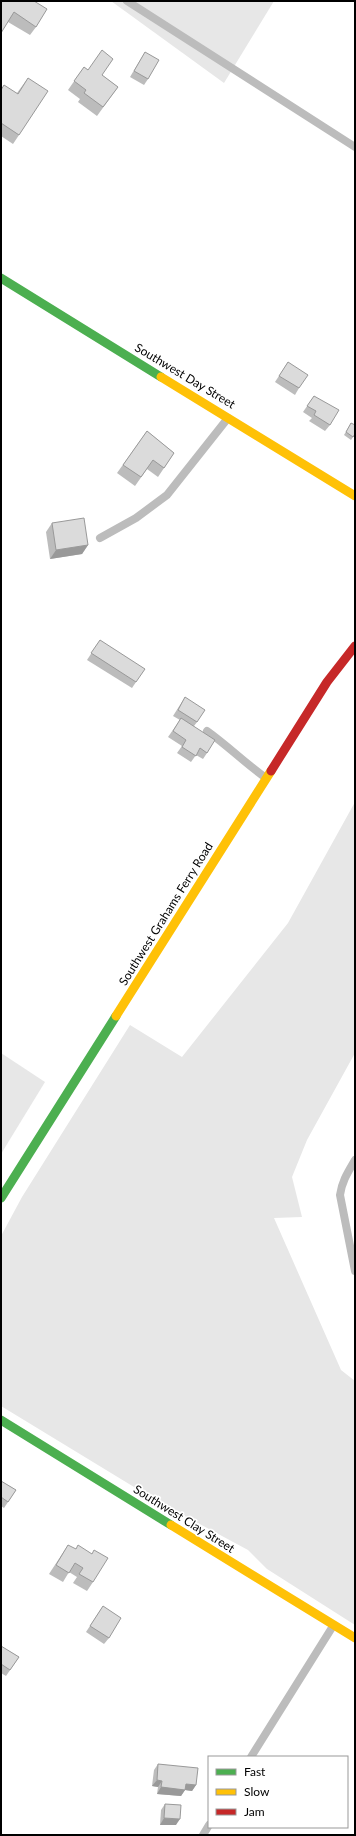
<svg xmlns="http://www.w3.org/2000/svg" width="356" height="1836" viewBox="0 0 356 1836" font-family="Lato,sans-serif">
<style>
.green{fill:#e7e7e7}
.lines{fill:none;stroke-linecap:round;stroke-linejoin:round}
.lane{stroke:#bcbcbc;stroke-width:8}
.fast{stroke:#4caf50;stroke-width:9}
.slow{stroke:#ffc107;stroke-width:9}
.jam{stroke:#c62828;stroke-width:9}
.wall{fill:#bcbcbc}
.shaded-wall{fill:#999}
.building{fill:#dbdbdb;stroke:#999}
.labels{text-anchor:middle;stroke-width:3.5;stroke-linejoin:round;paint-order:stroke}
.street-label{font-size:12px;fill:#000;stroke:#fff}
</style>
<rect width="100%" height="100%" fill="#fff"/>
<!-- green -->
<g class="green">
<path d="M 111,1 L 274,1 L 224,83 Z"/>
<path d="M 355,802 L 355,1053 L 307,1140 L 292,1177 L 302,1217 L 274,1218 L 341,1370 L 355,1381 L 355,1625 L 267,1569 L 248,1550 L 157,1501 L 1,1406 L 1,1236 L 22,1197 L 130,1025 L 182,1057 L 288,923 Z"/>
<path d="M 1,1053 L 45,1082 L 1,1154 Z"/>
</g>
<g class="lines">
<!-- lane -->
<g class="lane">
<path d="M 127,1 L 355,147"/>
<path d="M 100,538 L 136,518 L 167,495 L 228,418"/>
<path d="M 207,731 C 228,746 245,763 266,778"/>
<path d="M 355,1160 C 348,1172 342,1181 340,1195 L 355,1271"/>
<path d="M 251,1757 L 333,1626"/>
<path d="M 203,1835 L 209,1825"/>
</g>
<!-- fast -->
<g class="fast">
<path d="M 1,278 L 161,377"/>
<path d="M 1,1198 L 116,1016"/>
<path d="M 1,1420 L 171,1525"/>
</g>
<!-- slow -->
<g class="slow">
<path d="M 161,377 L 355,496"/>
<path d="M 116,1016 L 271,771"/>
<path d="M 171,1525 L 355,1638"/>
</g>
<!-- jam -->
<path class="jam" d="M 271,771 L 327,682 L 355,646"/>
</g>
<!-- wall -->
<g class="wall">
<path d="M 1,1 L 36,27 L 30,35 L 8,22 Z"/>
<path d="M 145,52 L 148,79 L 144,85 L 130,77 Z"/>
<path d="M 84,67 L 88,70 L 102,75 L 118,87 L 97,116 L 78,102 L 80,99 L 68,90 Z"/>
<path d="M 28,78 L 19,135 L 13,144 L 1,136 L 1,90 L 17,93 Z"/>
<path d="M 288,362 L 299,388 L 295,395 L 275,382 Z"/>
<path d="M 314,396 L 330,425 L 325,431 L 309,421 L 312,418 L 303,412 Z"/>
<path d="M 351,423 L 355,434 L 351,440 L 344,435 Z"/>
<path d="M 147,431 L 174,453 L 158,477 L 147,469 L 135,486 L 117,473 Z"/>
<path d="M 52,523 L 88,545 L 82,554 L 50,559 L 46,532 Z"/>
<path d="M 100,640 L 136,682 L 132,688 L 87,660 Z"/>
<path d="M 185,697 L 197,722 L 194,726 L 207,753 L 203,759 L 196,755 L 191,762 L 177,753 L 182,746 L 168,737 L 180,720 L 173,716 Z"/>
<path d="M 1,1481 L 16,1490 L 4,1508 L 1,1506 Z"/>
<path d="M 68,1545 L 93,1582 L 87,1591 L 73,1583 L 77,1577 L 69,1572 L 63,1582 L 49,1574 Z"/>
<path d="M 103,1606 L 109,1638 L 104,1644 L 86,1632 Z"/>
<path d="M 1,1646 L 19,1657 L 6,1676 L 1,1673 Z"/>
<path d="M 158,1764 L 196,1785 L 192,1791 L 185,1790 L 181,1796 L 157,1794 L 158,1787 L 152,1786 L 154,1770 Z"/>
<path d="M 165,1804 L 176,1825 L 160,1825 L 161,1810 Z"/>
</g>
<!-- shaded-wall -->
<g class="shaded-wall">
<path d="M 88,545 L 82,554 L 50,559 L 56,550 Z"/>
<path d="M 157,1780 L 162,1781 L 158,1787 L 152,1786 Z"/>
<path d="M 186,1784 L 196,1785 L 192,1791 L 185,1790 L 181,1796 L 157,1794 L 161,1787 Z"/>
<path d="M 164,1818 L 180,1819 L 176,1825 L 160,1825 Z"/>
</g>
<!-- building -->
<g class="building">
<path d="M 1,1 L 34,1 L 47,9 L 36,27 L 14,12 L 1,33 Z"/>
<path d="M 102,50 L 113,59 L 102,75 L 118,87 L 103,107 L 84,93 L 86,90 L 74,81 L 84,67 L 88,70 Z"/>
<path d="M 145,52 L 159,60 L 148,79 L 134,71 Z"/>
<path d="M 28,78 L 48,91 L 19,135 L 1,123 L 1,90 L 4,85 L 18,94 Z"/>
<path d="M 288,362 L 308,375 L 299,388 L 279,376 Z"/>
<path d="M 314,396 L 339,410 L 330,425 L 314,415 L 316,411 L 307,406 Z"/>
<path d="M 351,423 L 355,425 L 355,434 L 353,437 L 346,432 Z"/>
<path d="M 147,431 L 174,453 L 164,468 L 153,460 L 141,477 L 123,465 Z"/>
<path d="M 84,518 L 88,545 L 56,550 L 52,523 Z"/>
<path d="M 100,640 L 145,669 L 136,682 L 91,653 Z"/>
<path d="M 185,697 L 205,710 L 197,722 L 178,710 Z"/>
<path d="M 181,718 L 215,740 L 207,753 L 200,748 L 196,756 L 182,747 L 186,740 L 173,731 Z"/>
<path d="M 1,1481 L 16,1490 L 8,1502 L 1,1497 Z"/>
<path d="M 68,1545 L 76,1549 L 78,1545 L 92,1554 L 94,1550 L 108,1558 L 93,1582 L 79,1574 L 83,1568 L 75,1563 L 69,1573 L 56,1565 Z"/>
<path d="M 103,1606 L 121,1618 L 109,1638 L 90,1626 Z"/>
<path d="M 1,1646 L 19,1657 L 10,1670 L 1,1664 Z"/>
<path d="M 158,1764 L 198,1768 L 196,1785 L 186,1784 L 185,1790 L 161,1787 L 162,1781 L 157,1780 Z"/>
<path d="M 165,1804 L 181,1805 L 180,1819 L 164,1818 Z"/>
</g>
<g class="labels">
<!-- street labels -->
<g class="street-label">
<text transform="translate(185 376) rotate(31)" y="4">Southwest Day Street</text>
<text transform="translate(166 914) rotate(-58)" y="4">Southwest Grahams Ferry Road</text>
<text transform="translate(184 1519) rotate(32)" y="4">Southwest Clay Street</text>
</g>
</g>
<!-- border -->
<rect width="356" height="1836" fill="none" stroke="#000000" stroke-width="4"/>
<!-- legend -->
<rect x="208" y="1756" width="140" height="72" fill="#ffffff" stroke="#999999"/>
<rect x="216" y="1769" width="20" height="6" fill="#4caf50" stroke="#999999"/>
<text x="244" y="1776" font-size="12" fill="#000000">Fast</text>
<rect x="216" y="1789" width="20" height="6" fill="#ffc107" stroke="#999999"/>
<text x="244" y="1796" font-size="12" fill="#000000">Slow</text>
<rect x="216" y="1809" width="20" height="6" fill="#c62828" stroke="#999999"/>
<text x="244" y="1816" font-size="12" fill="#000000">Jam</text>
</svg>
